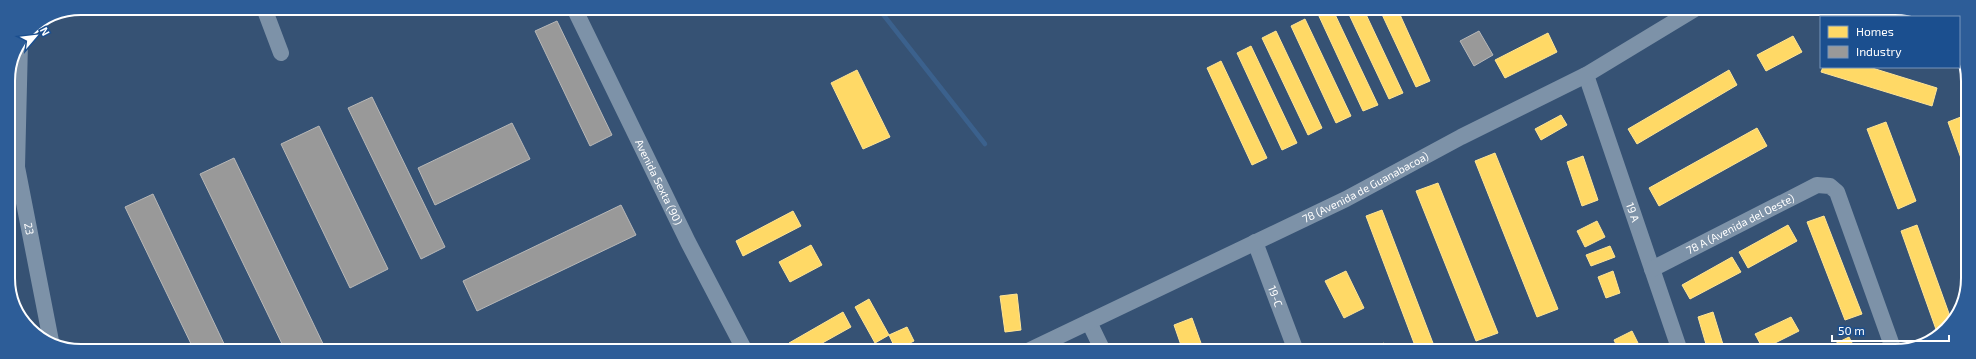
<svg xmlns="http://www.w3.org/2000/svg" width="1976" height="359" viewBox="0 0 1976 359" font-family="'Exo 2',sans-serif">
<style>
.homes{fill:#ffd966;stroke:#ffe494}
.industry{fill:#999;stroke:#b8b8b8}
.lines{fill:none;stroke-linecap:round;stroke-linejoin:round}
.stream{stroke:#3b618d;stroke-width:4.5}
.minor{stroke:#7d92a8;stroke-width:16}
.labels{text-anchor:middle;stroke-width:4;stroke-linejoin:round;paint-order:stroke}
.street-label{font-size:11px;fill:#fff;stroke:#1b4f8f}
.rim{fill:none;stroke:#fff;stroke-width:2}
</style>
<rect width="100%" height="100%" fill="#365274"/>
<!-- homes -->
<g class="homes">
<path d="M 1330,8 L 1332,8 L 1378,105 L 1363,111 L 1318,14 Z"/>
<path d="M 1346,8 L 1363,8 L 1403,93 L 1389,99 Z"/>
<path d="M 1379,8 L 1397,8 L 1430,81 L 1416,87 Z"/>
<path d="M 1847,9 L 1871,9 L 1849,16 Z"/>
<path d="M 1891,9 L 1905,9 L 1921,17 L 1894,17 Z"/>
<path d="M 1305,19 L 1351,116 L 1336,123 L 1291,26 Z"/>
<path d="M 1276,31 L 1322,128 L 1308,135 L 1262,38 Z"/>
<path d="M 1548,33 L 1557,52 L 1505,78 L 1495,60 Z"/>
<path d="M 1793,36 L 1802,52 L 1766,71 L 1757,55 Z"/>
<path d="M 1251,46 L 1297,143 L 1282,150 L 1237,53 Z"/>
<path d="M 1221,61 L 1267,158 L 1252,165 L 1207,68 Z"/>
<path d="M 1823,67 L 1869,67 L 1937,88 L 1932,106 L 1821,72 Z"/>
<path d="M 857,70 L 890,137 L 863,149 L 831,83 Z"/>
<path d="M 1729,70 L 1737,85 L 1637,144 L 1628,129 Z"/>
<path d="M 1561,115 L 1567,125 L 1541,140 L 1535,129 Z"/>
<path d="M 1966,115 L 1967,116 L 1967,175 L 1948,122 Z"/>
<path d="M 1886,122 L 1916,201 L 1898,209 L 1867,129 Z"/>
<path d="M 1757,128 L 1767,146 L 1659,206 L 1649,188 Z"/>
<path d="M 1495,153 L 1558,309 L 1537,317 L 1475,161 Z"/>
<path d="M 1583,156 L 1598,200 L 1582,206 L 1567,162 Z"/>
<path d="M 1438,183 L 1498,333 L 1476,341 L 1416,191 Z"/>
<path d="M 1382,210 L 1436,351 L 1417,351 L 1366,216 Z"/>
<path d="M 793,211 L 801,226 L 743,256 L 736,241 Z"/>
<path d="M 1824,216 L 1862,314 L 1845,320 L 1807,222 Z"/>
<path d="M 1597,221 L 1605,237 L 1585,247 L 1577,231 Z"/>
<path d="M 1788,225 L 1797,241 L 1748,268 L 1739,252 Z"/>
<path d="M 1917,225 L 1951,319 L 1943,333 L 1938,335 L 1901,231 Z"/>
<path d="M 811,245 L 822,265 L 790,282 L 779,262 Z"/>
<path d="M 1610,246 L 1615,257 L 1591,266 L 1586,255 Z"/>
<path d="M 1732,257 L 1741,272 L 1690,299 L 1682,285 Z"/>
<path d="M 1346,271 L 1364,308 L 1344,318 L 1325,281 Z"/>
<path d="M 1613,271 L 1620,293 L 1606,298 L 1598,277 Z"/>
<path d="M 1017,294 L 1021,330 L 1005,332 L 1000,296 Z"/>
<path d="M 869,299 L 889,335 L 875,343 L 855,307 Z"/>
<path d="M 843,312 L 851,327 L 808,351 L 793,351 L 789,343 Z"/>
<path d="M 1713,312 L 1725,351 L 1708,351 L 1698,317 Z"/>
<path d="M 1791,317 L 1799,331 L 1763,349 L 1755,334 Z"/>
<path d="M 1192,318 L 1202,346 L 1191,351 L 1183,351 L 1174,325 Z"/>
<path d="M 907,327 L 914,341 L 896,350 L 889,335 Z"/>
<path d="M 1632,331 L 1639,345 L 1628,351 L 1619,351 L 1614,340 Z"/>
<path d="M 1849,337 L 1856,351 L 1820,351 Z"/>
<path d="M 1384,343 L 1388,351 L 1368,351 Z"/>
<path d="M 844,344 L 848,351 L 833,351 Z"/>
<path d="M 1597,344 L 1600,351 L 1583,351 Z"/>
</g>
<!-- industry -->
<g class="industry">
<path d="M 557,21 L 612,135 L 590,146 L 535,31 Z"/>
<path d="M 1479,31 L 1493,55 L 1474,66 L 1460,41 Z"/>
<path d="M 372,97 L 445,247 L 421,259 L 348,108 Z"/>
<path d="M 512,123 L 530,159 L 435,205 L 418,168 Z"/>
<path d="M 319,126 L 388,269 L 350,288 L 281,144 Z"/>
<path d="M 234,158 L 326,350 L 285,350 L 200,174 Z"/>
<path d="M 153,194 L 227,350 L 194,350 L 125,207 Z"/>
<path d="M 621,205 L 636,235 L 477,311 L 463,281 Z"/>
</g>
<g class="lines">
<!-- stream -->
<path class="stream" d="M 878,8 L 985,144"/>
<!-- minor -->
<g class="minor">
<path d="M 264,8 L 281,53"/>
<path id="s1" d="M 576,12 L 688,242 L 745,351"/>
<path id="s2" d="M 20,43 L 17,167 L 51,341"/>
<path id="s3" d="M 1586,75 L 1680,351"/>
<path id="s4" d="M 1255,242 L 1296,351"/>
<path id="s5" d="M 1652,269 L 1817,185 L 1830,186 L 1837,192 L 1894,351"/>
<path d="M 1089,322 L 1103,351"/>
<path id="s6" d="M 1028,351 L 1346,199 L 1461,137 L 1586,75 L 1695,9"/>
</g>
</g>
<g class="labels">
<!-- street labels -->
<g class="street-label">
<text dy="4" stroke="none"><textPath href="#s1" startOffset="189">Avenida Sexta (90)</textPath></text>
<text dy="4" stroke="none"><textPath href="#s6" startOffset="375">78 (Avenida de Guanabacoa)</textPath></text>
<text dy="4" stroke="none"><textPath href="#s3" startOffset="145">19 A</textPath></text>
<text dy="4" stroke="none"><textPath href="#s5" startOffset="99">78 A (Avenida del Oeste)</textPath></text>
<text dy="4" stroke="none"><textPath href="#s2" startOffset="187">23</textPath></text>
<text dy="4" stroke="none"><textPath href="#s4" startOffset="58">19-C</textPath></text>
</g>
</g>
<!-- crop -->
<path d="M0 0H1976V359H0ZM81 15H1895A66 66 0 0 1 1961 81V278A66 66 0 0 1 1895 344H81A66 66 0 0 1 15 278V81A66 66 0 0 1 81 15Z" fill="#2d5d98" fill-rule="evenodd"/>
<path class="rim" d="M81 15H1895A66 66 0 0 1 1961 81V278A66 66 0 0 1 1895 344H81A66 66 0 0 1 15 278V81A66 66 0 0 1 81 15Z"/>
<!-- legend -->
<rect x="1820" y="16" width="140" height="52" fill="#1b4f8f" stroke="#7695bc"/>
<rect x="1828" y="26" width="20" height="12" fill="#ffd966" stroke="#7695bc"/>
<text x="1856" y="36" font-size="12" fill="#ffffff">Homes</text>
<rect x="1828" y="46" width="20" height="12" fill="#999999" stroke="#7695bc"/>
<text x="1856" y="56" font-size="12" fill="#ffffff">Industry</text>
<!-- north arrow -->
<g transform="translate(36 36) rotate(62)" stroke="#1b4f8f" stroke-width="3" paint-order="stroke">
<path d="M0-3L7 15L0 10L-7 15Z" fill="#ffffff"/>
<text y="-6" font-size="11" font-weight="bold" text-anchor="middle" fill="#ffffff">N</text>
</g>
<!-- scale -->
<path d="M1832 335v6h117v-6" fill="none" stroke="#ffffff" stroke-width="2"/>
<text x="1838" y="335" font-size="12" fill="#ffffff" stroke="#1b4f8f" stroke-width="3" paint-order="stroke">50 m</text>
</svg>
